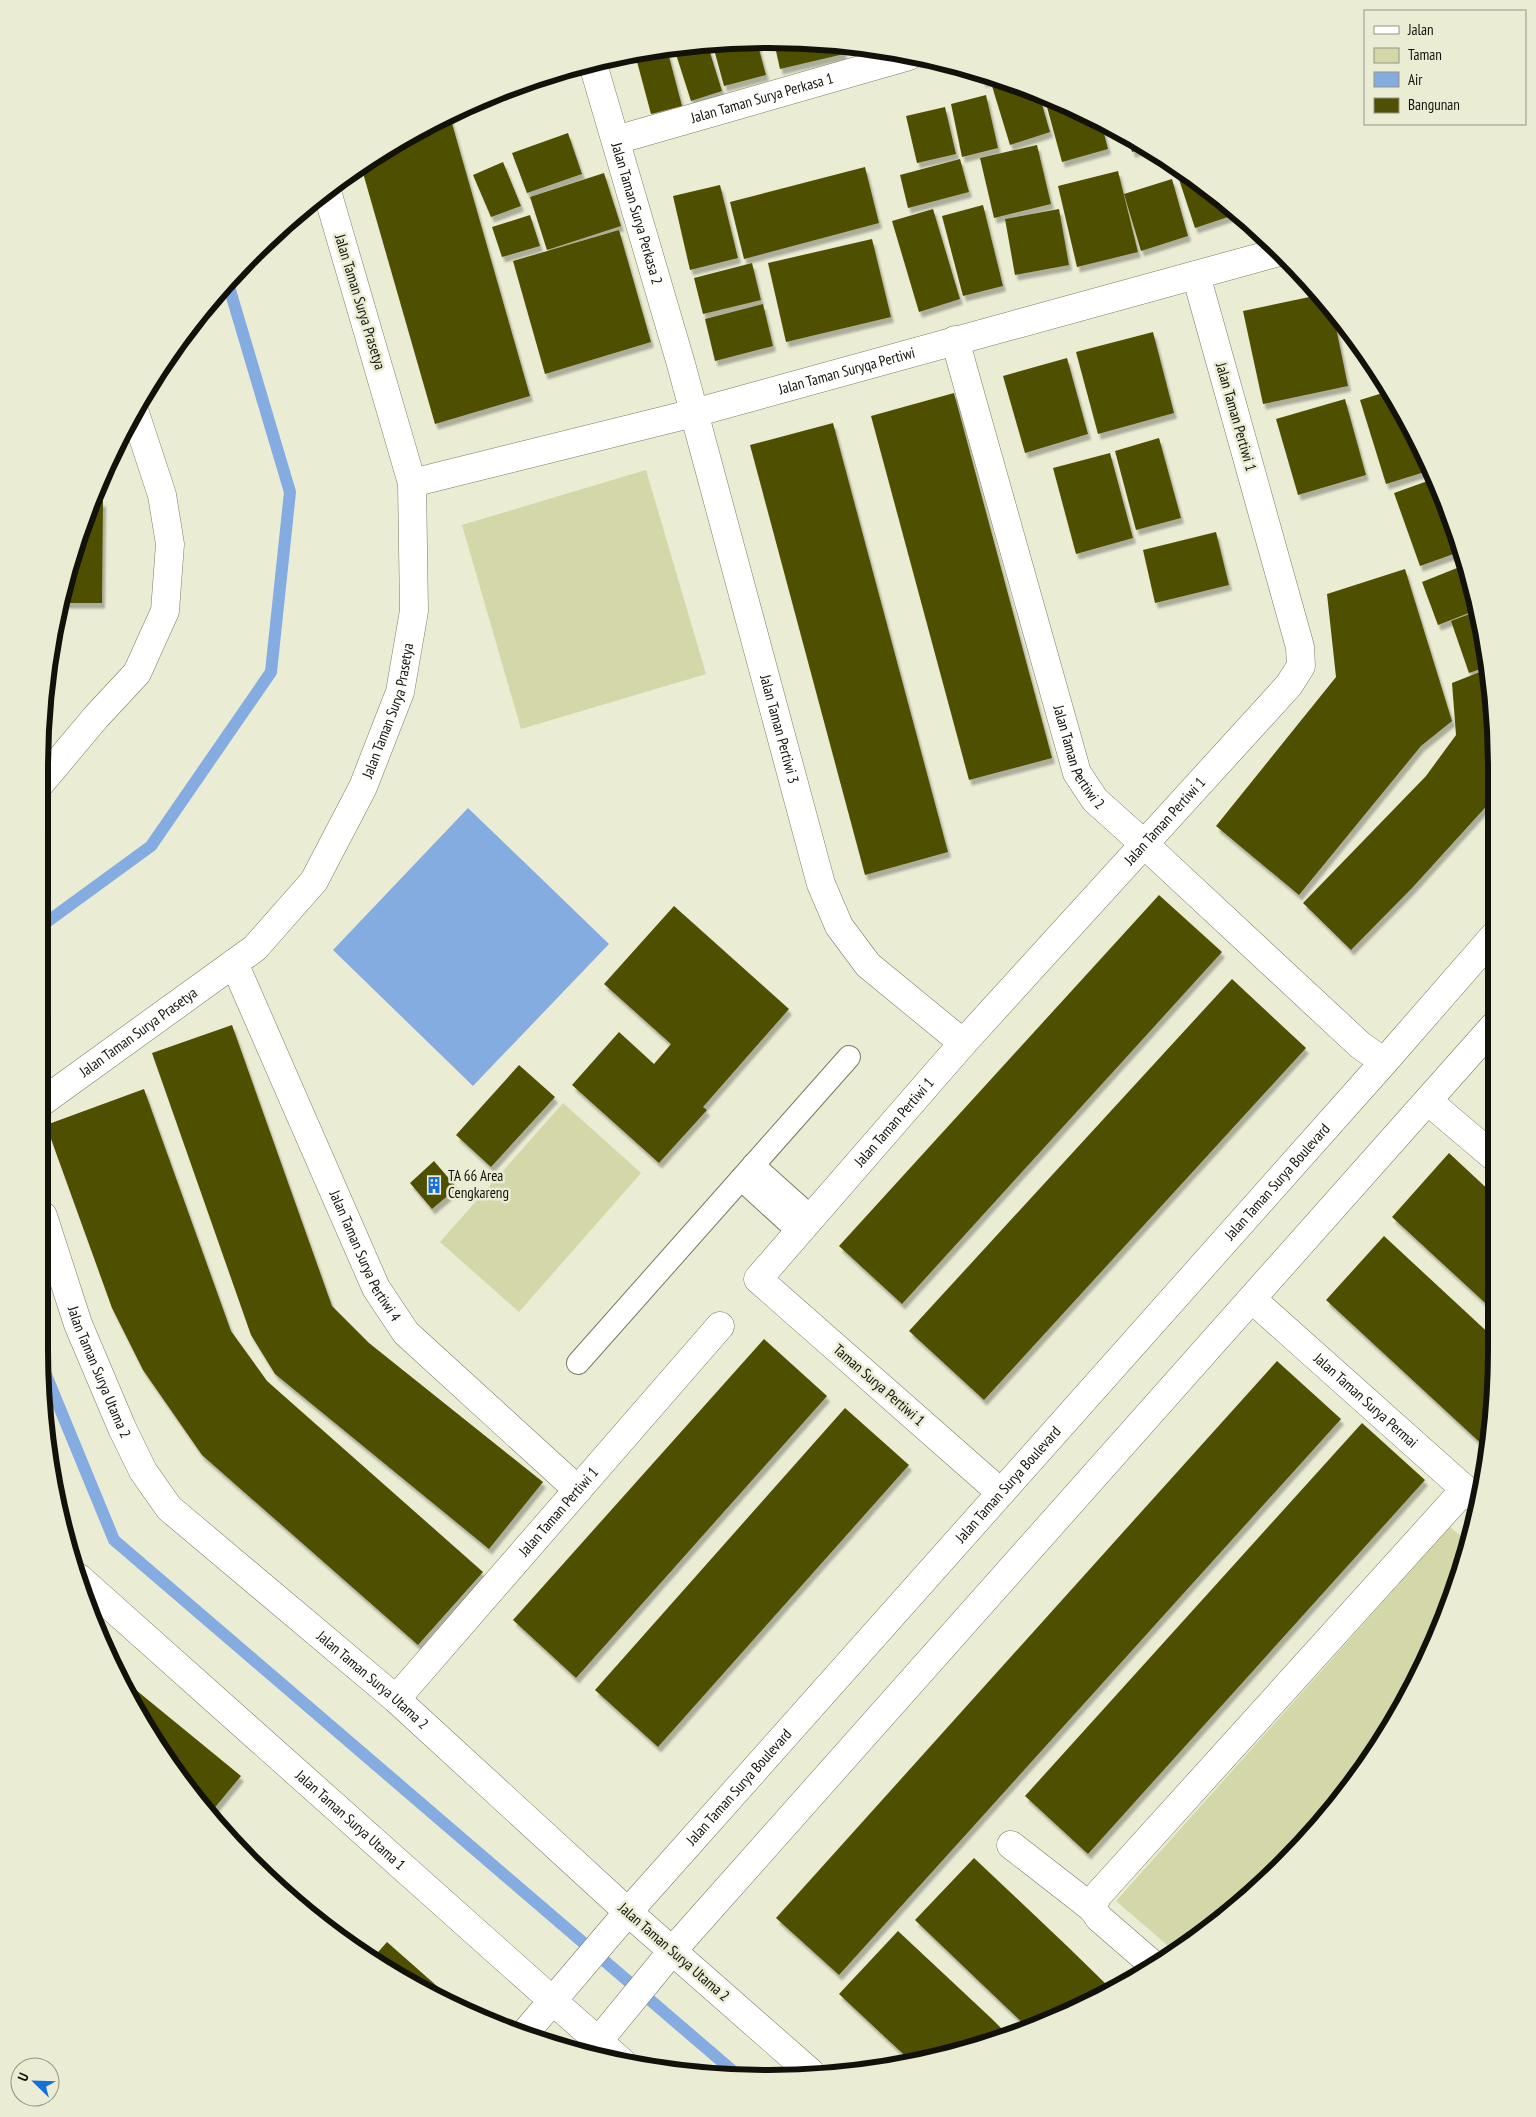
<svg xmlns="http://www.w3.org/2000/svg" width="1536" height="2117" viewBox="0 0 1536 2117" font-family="'PT Sans Narrow',sans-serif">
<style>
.green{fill:#d4d7a7}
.water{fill:#85ace1}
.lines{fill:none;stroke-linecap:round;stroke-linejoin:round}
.stream{stroke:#85ace1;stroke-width:12}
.building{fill:#505005;filter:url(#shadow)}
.service-casing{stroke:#7a7b65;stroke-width:24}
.minor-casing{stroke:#7a7b65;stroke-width:29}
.tertiary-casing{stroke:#7a7b65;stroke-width:29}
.service{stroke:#fff;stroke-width:22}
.minor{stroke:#fff;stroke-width:28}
.tertiary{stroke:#fff;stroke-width:28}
.labels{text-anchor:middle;stroke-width:5;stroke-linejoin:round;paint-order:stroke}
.street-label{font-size:15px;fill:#12120a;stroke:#eaecd4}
.poi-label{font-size:15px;fill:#12120a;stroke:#eaecd4;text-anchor:start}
.rim{fill:none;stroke:#12120a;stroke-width:6}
</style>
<defs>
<filter id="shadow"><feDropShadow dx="3" dy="5.5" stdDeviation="1" flood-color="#0004"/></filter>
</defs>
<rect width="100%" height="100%" fill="#eaecd4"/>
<!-- green -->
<g class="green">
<path d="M 646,470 L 706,674 L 521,729 L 462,525 Z"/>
<path d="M 563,1103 L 641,1173 L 519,1312 L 440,1242 Z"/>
<path d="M 1450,1527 L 1470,1544 L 1400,1713 L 1316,1830 L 1212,1927 L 1173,1950 L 1116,1901 Z"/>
</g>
<!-- water -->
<path class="water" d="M 468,808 L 609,944 L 473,1086 L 333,950 Z"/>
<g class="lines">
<!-- stream -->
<g class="stream">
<path d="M 40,927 L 151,846 L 271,672 L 290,492 L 227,280"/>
<path d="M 44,1370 L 114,1540 L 734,2072"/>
</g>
</g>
<!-- building -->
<g class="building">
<path d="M 720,40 L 757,42 L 766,75 L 724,86 L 712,42 Z"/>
<path d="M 774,42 L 841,44 L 844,54 L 780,69 Z"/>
<path d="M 707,43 L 722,91 L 691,101 L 674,48 Z"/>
<path d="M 667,49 L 682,106 L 651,114 L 635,54 Z"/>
<path d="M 980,72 L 996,76 L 1001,77 L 983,82 Z"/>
<path d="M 1009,81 L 1039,94 L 1050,132 L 1010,145 L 992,86 Z"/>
<path d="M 986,95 L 998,148 L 962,157 L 951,104 Z"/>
<path d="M 1044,96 L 1101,122 L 1108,149 L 1062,162 Z"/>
<path d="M 945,107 L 956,154 L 917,163 L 906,116 Z"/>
<path d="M 449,113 L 530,396 L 435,424 L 361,166 Z"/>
<path d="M 568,133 L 582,174 L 527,193 L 512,153 Z"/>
<path d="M 1128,134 L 1132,136 L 1148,148 L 1132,152 Z"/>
<path d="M 1037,145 L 1051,204 L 994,218 L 980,158 Z"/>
<path d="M 960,159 L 969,192 L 908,208 L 900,175 Z"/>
<path d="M 503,162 L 521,206 L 491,217 L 473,175 Z"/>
<path d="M 865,167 L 879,223 L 744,259 L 730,202 Z"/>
<path d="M 1175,167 L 1186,174 L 1240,213 L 1195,228 Z"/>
<path d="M 1118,171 L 1138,252 L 1077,267 L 1058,186 Z"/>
<path d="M 604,173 L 621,226 L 547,250 L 530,197 Z"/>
<path d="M 1172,179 L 1188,236 L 1141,251 L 1124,194 Z"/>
<path d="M 720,185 L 738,258 L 690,270 L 673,196 Z"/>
<path d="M 983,205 L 1003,286 L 963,296 L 942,216 Z"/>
<path d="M 933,209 L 960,299 L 919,312 L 892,221 Z"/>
<path d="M 1059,209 L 1069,265 L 1015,275 L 1005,219 Z"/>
<path d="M 530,215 L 540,246 L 502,257 L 492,227 Z"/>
<path d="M 619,230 L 651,342 L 545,374 L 513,261 Z"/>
<path d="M 872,239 L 891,317 L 786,342 L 768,263 Z"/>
<path d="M 752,263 L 761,300 L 703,314 L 694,278 Z"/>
<path d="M 1319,295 L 1332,308 L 1348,386 L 1263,404 L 1243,311 Z"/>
<path d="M 763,304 L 773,346 L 715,361 L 705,319 Z"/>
<path d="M 1153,332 L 1174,413 L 1098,434 L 1076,352 Z"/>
<path d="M 1067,358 L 1088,434 L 1025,453 L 1003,376 Z"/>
<path d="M 1386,392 L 1431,470 L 1386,484 L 1360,400 Z"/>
<path d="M 954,393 L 1052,758 L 969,780 L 871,416 Z"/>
<path d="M 1345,399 L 1366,475 L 1298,495 L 1276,419 Z"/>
<path d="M 833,423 L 948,852 L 865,875 L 750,445 Z"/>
<path d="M 1159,438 L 1181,518 L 1136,530 L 1115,451 Z"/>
<path d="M 1110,453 L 1133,538 L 1076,554 L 1053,468 Z"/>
<path d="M 1436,478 L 1442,489 L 1459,552 L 1420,566 L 1394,493 Z"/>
<path d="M 90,501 L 103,501 L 102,603 L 60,603 L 64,580 Z"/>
<path d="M 1216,532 L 1229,585 L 1155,603 L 1143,550 Z"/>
<path d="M 1462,566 L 1474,611 L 1438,625 L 1422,582 Z"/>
<path d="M 1405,569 L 1452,721 L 1421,746 L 1299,895 L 1216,826 L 1336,677 L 1327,594 Z"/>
<path d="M 1475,612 L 1489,666 L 1469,673 L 1451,621 Z"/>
<path d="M 1490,668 L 1492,800 L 1413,887 L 1351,950 L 1303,903 L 1426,776 L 1456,735 L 1452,683 Z"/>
<path d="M 1159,895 L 1222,952 L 902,1304 L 839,1246 Z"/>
<path d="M 674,906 L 789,1009 L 703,1107 L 707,1110 L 659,1163 L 572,1085 L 619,1032 L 654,1064 L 671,1044 L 604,984 Z"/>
<path d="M 1232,979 L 1306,1048 L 984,1400 L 909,1331 Z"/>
<path d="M 232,1025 L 332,1306 L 369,1343 L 543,1482 L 489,1549 L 275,1374 L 251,1335 L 152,1053 Z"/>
<path d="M 519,1065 L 555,1097 L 491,1167 L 456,1135 Z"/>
<path d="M 144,1089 L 231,1331 L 267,1381 L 483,1572 L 418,1645 L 202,1455 L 143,1370 L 112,1308 L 46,1125 Z"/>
<path d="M 1449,1153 L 1494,1195 L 1495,1312 L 1392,1217 Z"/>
<path d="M 434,1161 L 457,1188 L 432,1209 L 410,1183 Z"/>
<path d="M 1384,1236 L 1495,1339 L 1496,1397 L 1487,1449 L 1326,1300 Z"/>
<path d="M 764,1339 L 827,1396 L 576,1678 L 513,1620 Z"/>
<path d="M 1277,1361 L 1341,1419 L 839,1975 L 776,1918 Z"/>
<path d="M 845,1408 L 909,1465 L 658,1747 L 595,1690 Z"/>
<path d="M 1362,1423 L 1425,1480 L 1088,1854 L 1025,1796 Z"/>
<path d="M 114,1672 L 241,1776 L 212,1811 L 161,1754 Z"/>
<path d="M 974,1858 L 1067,1946 L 1109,1987 L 1047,2023 L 1029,2029 L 963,1966 L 915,1920 Z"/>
<path d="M 898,1931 L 992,2019 L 1009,2036 L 957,2053 L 912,2062 L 887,2039 L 839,1994 Z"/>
<path d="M 387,1942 L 463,2009 L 463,2010 L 446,2003 L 371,1960 Z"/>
</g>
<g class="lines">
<!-- service casing -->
<g class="service-casing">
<g id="service">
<path d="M 753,1165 L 812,1218"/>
<path d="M 741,1179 L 849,1057"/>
<path d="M 578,1363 L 741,1179 L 799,1232"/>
</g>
</g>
<!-- minor casing -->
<g class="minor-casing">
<g id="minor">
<path id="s1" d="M 592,61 L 681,364 L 821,884 L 839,926 L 868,965 L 963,1043"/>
<path id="s2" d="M 616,140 L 909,56"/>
<path id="s3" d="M 955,340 L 1077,773 L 1095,800 L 1144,844 L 1360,1045 L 1384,1062"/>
<path id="s4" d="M 412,483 L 694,413 L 1279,252"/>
<path d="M 39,785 L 96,717 L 137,673 L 165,611 L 170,544 L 162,495 L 135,413"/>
<path id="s5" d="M 234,963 L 376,1288 L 406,1333 L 578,1490"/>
<path d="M 1428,1101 L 1494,1157"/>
<path id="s6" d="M 42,1102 L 255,948 L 314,881 L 363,787 L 400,692 L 414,611 L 412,483 L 326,188"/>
<path id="s7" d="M 43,1216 L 78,1324 L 122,1428 L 143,1471 L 169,1508 L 396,1699 L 628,1912"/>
<path id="s8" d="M 1253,1300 L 1477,1500"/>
<path id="s9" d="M 1000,1492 L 758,1279 L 963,1043 L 1289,685 L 1301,666 L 1300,647 L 1196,275"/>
<path id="s10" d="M 79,1578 L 553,2001"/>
<path id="s11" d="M 396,1699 L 720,1326"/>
<path d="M 1011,1845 L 1092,1908 L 1099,1918 L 1151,1963"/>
<path d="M 1092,1908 L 1098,1895 L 1465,1489"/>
</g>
</g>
<!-- tertiary casing -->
<g class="tertiary-casing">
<g id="tertiary">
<path d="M 628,1912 L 810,2072"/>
<path d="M 553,2001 L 622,2062"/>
<path id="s12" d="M 525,2033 L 628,1912 L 1384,1062 L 1493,937"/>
<path d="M 587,2055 L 673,1950 L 1493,1027"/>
</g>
</g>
<!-- service -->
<use href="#service" class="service"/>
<!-- minor -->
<use href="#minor" class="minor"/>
<!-- tertiary -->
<use href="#tertiary" class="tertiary"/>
</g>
<!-- icons -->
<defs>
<g id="building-bare" transform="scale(1.35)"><path d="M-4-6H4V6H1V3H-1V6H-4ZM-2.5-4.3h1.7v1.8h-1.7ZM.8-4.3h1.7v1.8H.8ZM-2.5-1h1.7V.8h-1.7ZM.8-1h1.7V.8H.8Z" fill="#1770d9" stroke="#eaecd4" stroke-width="2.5" paint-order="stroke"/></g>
</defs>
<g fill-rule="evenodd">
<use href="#building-bare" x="434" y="1185"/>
</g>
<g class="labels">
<!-- street labels -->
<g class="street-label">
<text dy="5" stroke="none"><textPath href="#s2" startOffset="152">Jalan Taman Surya Perkasa 1</textPath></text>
<text dy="5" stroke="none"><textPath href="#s1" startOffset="159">Jalan Taman Surya Perkasa 2</textPath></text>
<text transform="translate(360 302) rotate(73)" y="5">Jalan Taman Surya Prasetya</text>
<text dy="5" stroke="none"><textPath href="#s4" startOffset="449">Jalan Taman Suryqa Pertiwi</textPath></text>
<text transform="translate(1236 417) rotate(74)" y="5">Jalan Taman Pertiwi 1</text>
<text dy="5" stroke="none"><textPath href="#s6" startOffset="539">Jalan Taman Surya Prasetya</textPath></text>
<text dy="5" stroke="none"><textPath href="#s1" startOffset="694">Jalan Taman Pertiwi 3</textPath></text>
<text dy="5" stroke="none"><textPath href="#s3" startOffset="436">Jalan Taman Pertiwi 2</textPath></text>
<text dy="5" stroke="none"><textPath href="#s9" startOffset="935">Jalan Taman Pertiwi 1</textPath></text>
<text dy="5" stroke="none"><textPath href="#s6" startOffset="119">Jalan Taman Surya Prasetya</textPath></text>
<text dy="5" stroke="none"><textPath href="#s9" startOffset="530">Jalan Taman Pertiwi 1</textPath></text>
<text dy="5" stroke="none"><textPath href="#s12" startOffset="1136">Jalan Taman Surya Boulevard</textPath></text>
<text dy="5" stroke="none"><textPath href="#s5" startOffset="321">Jalan Taman Surya Pertiwi 4</textPath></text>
<text dy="5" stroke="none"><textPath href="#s7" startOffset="166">Jalan Taman Surya Utama 2</textPath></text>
<text transform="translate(879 1385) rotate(41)" y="5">Taman Surya Pertiwi 1</text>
<text dy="5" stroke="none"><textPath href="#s8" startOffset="151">Jalan Taman Surya Permai</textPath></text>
<text dy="5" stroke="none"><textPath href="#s12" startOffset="731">Jalan Taman Surya Boulevard</textPath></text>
<text dy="5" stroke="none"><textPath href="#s11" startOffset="248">Jalan Taman Pertiwi 1</textPath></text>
<text dy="5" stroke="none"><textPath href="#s7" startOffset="586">Jalan Taman Surya Utama 2</textPath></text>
<text dy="5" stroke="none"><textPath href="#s12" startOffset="326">Jalan Taman Surya Boulevard</textPath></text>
<text dy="5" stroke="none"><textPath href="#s10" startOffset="364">Jalan Taman Surya Utama 1</textPath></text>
<text transform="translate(674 1952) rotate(41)" y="5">Jalan Taman Surya Utama 2</text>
</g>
<!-- poi labels -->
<g class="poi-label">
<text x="448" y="1181">TA 66 Area<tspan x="448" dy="17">Cengkareng</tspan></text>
</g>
</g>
<!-- crop -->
<path d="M0 0H1536V2117H0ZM768 48H768A720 720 0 0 1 1488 768V1350A720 720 0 0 1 768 2070H768A720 720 0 0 1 48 1350V768A720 720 0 0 1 768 48Z" fill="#eaecd4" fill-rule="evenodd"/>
<path class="rim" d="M768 48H768A720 720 0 0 1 1488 768V1350A720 720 0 0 1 768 2070H768A720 720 0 0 1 48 1350V768A720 720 0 0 1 768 48Z"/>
<!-- legend -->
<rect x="1364" y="10" width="162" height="115" fill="#eaecd4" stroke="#949583"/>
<rect x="1374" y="26" width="25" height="8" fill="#ffffff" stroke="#949583"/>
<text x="1408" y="35" font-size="15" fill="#12120a">Jalan</text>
<rect x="1374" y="48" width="25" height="15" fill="#d4d7a7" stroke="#949583"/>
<text x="1408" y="60" font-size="15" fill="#12120a">Taman</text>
<rect x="1374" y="72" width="25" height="15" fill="#85ace1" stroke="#949583"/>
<text x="1408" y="85" font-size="15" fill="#12120a">Air</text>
<rect x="1374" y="98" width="25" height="15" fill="#505005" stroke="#949583"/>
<text x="1408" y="110" font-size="15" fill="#12120a">Bangunan</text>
<!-- north arrow -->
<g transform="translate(35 2082) rotate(293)"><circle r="24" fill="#eaecd4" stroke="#949583"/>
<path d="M0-4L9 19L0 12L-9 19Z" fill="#1770d9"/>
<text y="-8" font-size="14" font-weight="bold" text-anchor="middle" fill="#12120a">U</text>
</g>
</svg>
